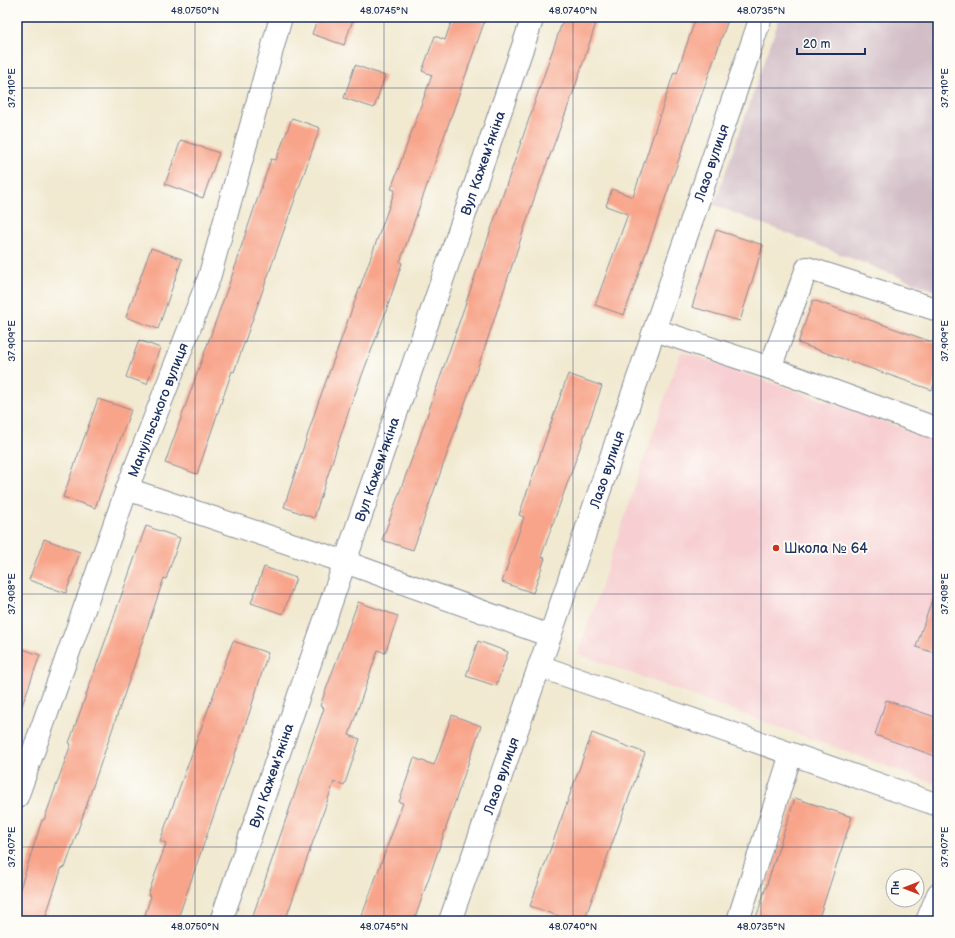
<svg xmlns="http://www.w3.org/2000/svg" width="955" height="938" viewBox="0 0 955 938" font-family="'Balsamiq Sans',sans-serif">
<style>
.built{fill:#f7cfd2}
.industrial{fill:#d2bdc6}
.building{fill:#f8a48a}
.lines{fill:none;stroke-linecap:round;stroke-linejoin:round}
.minor-casing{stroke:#868c97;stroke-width:24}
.minor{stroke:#fff;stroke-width:22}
.ticks{fill:none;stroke:#1b2f5e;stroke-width:1;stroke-opacity:0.45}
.poi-dot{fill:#c8321e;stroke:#fdfcf7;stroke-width:1.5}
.labels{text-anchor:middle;stroke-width:4;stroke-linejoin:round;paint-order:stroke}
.street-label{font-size:14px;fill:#1b2f5e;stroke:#fdfcf7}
.poi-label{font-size:14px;fill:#1b2f5e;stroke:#fdfcf7;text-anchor:start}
.neatline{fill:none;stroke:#1b2f5e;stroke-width:1.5}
.ticks-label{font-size:10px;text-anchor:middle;fill:#1b2f5e}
</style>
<rect width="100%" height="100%" fill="#fdfcf7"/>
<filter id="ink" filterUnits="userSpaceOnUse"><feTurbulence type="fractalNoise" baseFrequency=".025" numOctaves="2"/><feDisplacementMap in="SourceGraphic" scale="8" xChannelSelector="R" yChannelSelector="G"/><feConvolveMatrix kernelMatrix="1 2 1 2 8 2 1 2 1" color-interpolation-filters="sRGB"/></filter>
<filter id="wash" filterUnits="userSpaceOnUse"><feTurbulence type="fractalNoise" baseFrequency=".012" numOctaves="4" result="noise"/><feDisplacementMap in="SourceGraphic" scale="16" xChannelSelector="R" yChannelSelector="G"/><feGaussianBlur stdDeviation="0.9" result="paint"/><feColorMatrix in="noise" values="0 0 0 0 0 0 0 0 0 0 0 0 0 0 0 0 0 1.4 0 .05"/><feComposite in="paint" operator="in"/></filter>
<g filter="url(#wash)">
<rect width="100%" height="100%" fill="#f1e9d0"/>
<!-- built -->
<path class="built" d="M 681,351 L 938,441 L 938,785 L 578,654 Z"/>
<!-- industrial -->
<path class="industrial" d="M 780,17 L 938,17 L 938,292 L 714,205 Z"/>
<g id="blocks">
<!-- building -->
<g class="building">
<path d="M 318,17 L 354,17 L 344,45 L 312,34 Z"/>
<path d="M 453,17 L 486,17 L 400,262 L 402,263 L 385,314 L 349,410 L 314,518 L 284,507 L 317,406 L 395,190 L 391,189 L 432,75 L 422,71 L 435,36 L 445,40 Z"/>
<path d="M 564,17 L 598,17 L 574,90 L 535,196 L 487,341 L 413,550 L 382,540 L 418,442 Z"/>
<path d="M 696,17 L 729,17 L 624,315 L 595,305 L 628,214 L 606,206 L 612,189 L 633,197 L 674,72 L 677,73 Z"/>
<path d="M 355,65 L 385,76 L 374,108 L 344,98 Z"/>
<path d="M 292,118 L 320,128 L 234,372 L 232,371 L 197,474 L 165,463 L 239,256 L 238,256 L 271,159 L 276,160 Z"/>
<path d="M 181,140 L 219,153 L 203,198 L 165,184 Z"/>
<path d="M 716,230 L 763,245 L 740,321 L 692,307 Z"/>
<path d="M 151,248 L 182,259 L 158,329 L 126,317 Z"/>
<path d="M 813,300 L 938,344 L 938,373 L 932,390 L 798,343 Z"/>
<path d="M 139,340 L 160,348 L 147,384 L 126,377 Z"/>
<path d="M 568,374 L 602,386 L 541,557 L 545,558 L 533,593 L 502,582 L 524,517 L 519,515 Z"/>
<path d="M 98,399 L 131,410 L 95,508 L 63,497 Z"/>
<path d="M 146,526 L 180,538 L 166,579 L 164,578 L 65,868 L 62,867 L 44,921 L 35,921 L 17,915 L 17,898 L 42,820 L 44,820 L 71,744 L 69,743 Z"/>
<path d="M 44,539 L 80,552 L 66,593 L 29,580 Z"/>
<path d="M 264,567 L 296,578 L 283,614 L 251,603 Z"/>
<path d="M 935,591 L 938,591 L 938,654 L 916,647 Z"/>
<path d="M 358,602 L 398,616 L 385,653 L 378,650 L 349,735 L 360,739 L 344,786 L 334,782 L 285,921 L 251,921 L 324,708 L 320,706 Z"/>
<path d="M 233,641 L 268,653 L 250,711 L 177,921 L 143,921 L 151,896 L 148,895 L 166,843 L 160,841 Z"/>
<path d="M 478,641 L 508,652 L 496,686 L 466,676 Z"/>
<path d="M 17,647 L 40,655 L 20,711 L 17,711 Z"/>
<path d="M 886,700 L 938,718 L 938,757 L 875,735 Z"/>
<path d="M 452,715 L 481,726 L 414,921 L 360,921 L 403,803 L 399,802 L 414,758 L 434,765 Z"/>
<path d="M 592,733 L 645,753 L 584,921 L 572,921 L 530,906 Z"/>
<path d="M 795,798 L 852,817 L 818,921 L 755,921 Z"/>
</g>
</g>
</g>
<g filter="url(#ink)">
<use href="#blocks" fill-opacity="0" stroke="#868c97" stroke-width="1"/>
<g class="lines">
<!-- minor casing -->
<g class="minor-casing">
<g id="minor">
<path d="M 938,310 L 807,268 L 770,368 L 938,429"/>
<path d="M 655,330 L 770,368"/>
<path d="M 127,489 L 345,562 L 550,636"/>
<path d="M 539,666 L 938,805"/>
<path id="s1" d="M 17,797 L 127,489 L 209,278 L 281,17"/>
<path id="s2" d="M 221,921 L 533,17"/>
<path id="s3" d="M 450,921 L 550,636 L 761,17"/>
<path d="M 738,921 L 791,754"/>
<path d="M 927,921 L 938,894"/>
</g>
</g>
<!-- minor -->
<use href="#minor" class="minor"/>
</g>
</g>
<!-- ticks -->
<path class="ticks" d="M 195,17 L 195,921M 384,17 L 384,921M 573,17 L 573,921M 761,17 L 761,921M 17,88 L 938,88M 17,341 L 938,341M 17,594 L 938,594M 17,847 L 938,847"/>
<!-- markers -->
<circle class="poi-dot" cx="776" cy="548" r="4"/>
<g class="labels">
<!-- street labels -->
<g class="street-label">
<text dy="5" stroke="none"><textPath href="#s2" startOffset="802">Вул Кажем'якіна</textPath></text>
<text dy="5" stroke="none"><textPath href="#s3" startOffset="802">Лазо вулиця</textPath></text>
<text dy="5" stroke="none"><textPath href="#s1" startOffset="412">Мануільського вулиця</textPath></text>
<text dy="5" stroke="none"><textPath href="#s2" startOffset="478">Вул Кажем'якіна</textPath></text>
<text dy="5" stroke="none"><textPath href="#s3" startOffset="478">Лазо вулиця</textPath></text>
<text dy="5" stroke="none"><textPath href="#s2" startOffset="154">Вул Кажем'якіна</textPath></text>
<text dy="5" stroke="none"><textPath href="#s3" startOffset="154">Лазо вулиця</textPath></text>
</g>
<!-- poi labels -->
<g class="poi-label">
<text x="784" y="553">Школа № 64</text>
</g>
</g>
<!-- margin -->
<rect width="955" height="938" fill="none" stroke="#fdfcf7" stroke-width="44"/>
<!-- north arrow -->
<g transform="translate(905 888) rotate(270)"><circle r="19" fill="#fdfcf7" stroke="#a3aaba"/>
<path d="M0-3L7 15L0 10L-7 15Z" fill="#c8321e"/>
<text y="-6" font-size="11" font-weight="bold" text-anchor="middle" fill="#1b2f5e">Пн</text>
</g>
<!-- scale -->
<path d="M797 48v6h68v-6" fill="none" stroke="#1b2f5e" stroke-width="2"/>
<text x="803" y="48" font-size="12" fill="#1b2f5e" stroke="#fdfcf7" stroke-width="3" paint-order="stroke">20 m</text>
<rect x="22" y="22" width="911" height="894" class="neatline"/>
<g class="ticks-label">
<text x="195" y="14">48.0750°N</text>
<text x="384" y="14">48.0745°N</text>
<text x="573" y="14">48.0740°N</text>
<text x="761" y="14">48.0735°N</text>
<text transform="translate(944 88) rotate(-90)" y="4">37.910°E</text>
<text transform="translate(11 88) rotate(-90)" y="4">37.910°E</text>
<text transform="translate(944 341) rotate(-90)" y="4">37.909°E</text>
<text transform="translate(11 341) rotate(-90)" y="4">37.909°E</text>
<text transform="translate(944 594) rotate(-90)" y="4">37.908°E</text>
<text transform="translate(11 594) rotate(-90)" y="4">37.908°E</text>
<text transform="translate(944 847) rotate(-90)" y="4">37.907°E</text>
<text transform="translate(11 847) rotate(-90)" y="4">37.907°E</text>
<text x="195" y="930">48.0750°N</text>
<text x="384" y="930">48.0745°N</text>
<text x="573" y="930">48.0740°N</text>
<text x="761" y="930">48.0735°N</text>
</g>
</svg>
